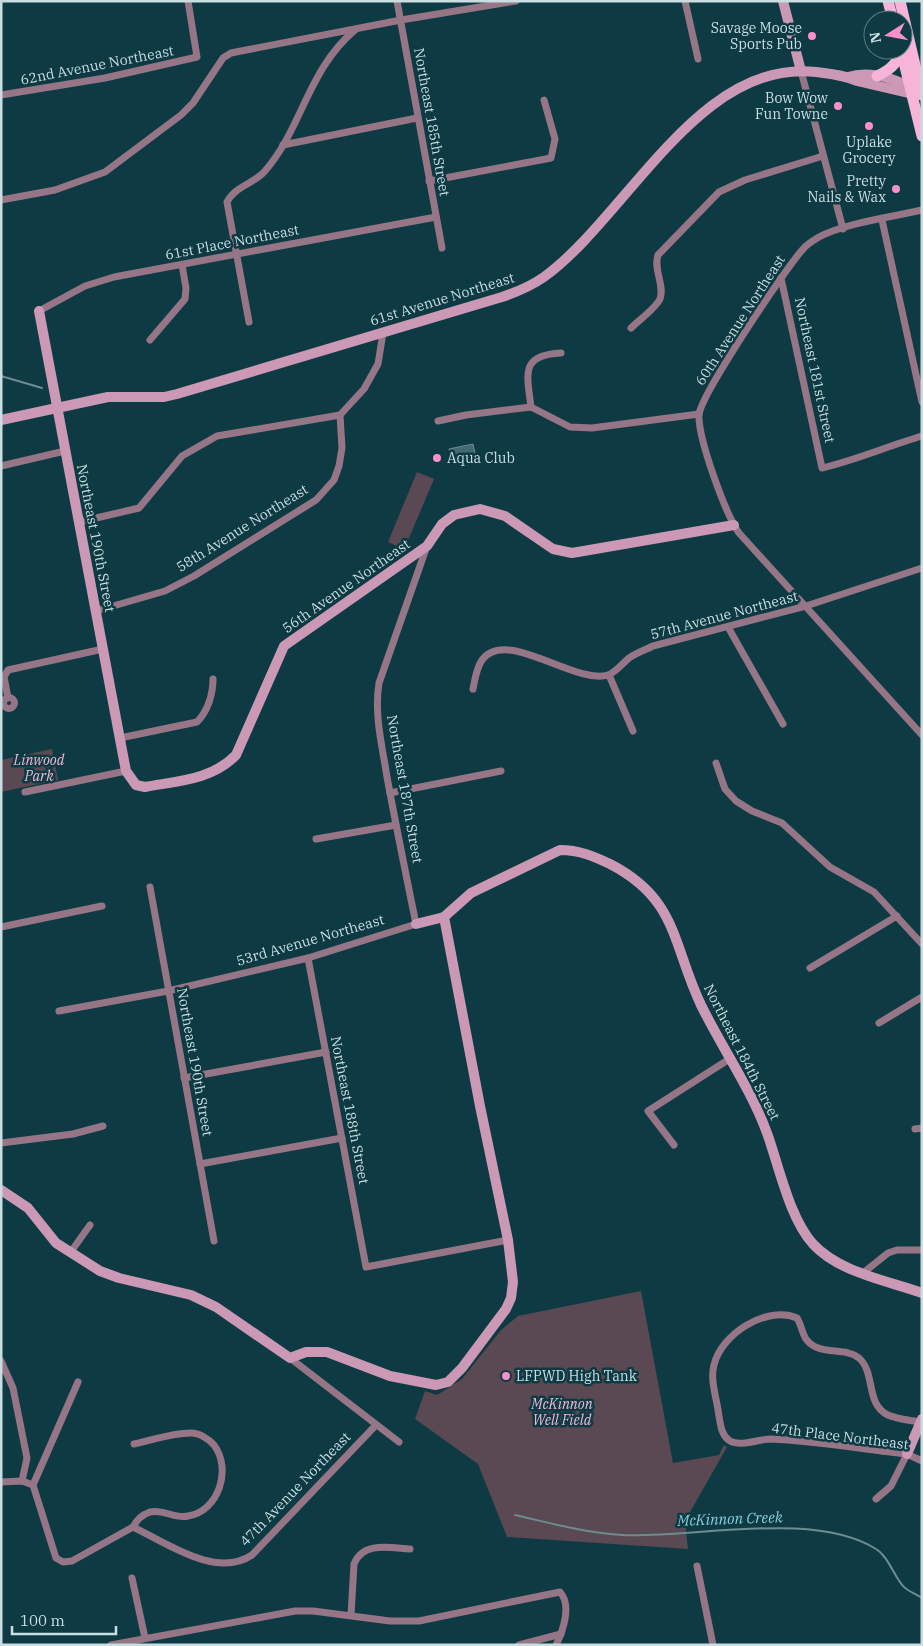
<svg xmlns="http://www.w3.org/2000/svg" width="923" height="1646" viewBox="0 0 923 1646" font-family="'IBM Plex Serif',serif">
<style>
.green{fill:#5a4852}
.water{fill:#446970;stroke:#6c8c92}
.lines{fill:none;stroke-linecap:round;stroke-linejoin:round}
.stream{stroke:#6c8c92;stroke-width:2}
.street{stroke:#957586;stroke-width:7}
.secondary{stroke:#cb99b5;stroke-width:10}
.primary{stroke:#f5b4d8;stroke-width:11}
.poi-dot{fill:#f790cd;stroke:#0e3b43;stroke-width:2}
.labels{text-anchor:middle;stroke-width:5;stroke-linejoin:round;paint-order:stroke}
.poi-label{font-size:14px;fill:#c8dee3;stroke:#0e3b43;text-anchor:end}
.street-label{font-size:14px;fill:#c8dee3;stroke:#0e3b43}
.park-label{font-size:14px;font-style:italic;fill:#f0b9d7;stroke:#0e3b43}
.water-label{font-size:15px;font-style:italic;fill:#86cdda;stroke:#0e3b43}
</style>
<rect width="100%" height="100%" fill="#0e3b43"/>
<!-- green -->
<g class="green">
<path d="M 417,472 L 434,479 L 406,545 L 401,548 L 388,542 Z"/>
<path d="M 52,749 L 58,780 L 1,792 L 1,760 Z"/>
<path d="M 641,1291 L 673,1463 L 719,1455 L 724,1445 L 727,1447 L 685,1521 L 688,1549 L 507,1537 L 478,1464 L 415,1419 L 425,1391 L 437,1395 L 462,1379 L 501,1330 L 518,1316 Z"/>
</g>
<!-- water -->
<path class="water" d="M 473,444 L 476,458 L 452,462 L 449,449 Z"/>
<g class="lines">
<!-- stream -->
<g class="stream">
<path d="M 1,376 L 42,388"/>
<path d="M 515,1515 C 550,1523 586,1533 623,1535 C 695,1538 814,1510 876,1549 C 888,1556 894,1576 903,1586 C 907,1591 916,1594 922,1598"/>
</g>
<!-- street -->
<g class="street">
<path d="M 397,1 L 442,248"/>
<path d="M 685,1 L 698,59"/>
<path d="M 801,71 L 843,229"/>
<path d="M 1,95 L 105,78 L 197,57 L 188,1"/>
<path d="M 283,145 L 417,118"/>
<path d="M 429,181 L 551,158 L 555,139 L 544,100"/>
<path d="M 1,200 L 55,190 L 105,172 L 181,115 L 193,103 L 223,58 L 231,53 L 401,20 L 516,1"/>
<path d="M 922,210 C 892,217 845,223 819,237 C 814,240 807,244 804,248 C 786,267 700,396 699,415 C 698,438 725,513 739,533 L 922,735"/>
<path d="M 882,220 L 922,402"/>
<path d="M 781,278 L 822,468 C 856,460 888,446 922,436"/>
<path d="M 39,311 L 85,286 L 114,277 L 436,217"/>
<path d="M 249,322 L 227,202 C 235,186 254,184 265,171 C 303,127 307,70 356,29"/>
<path d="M 631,328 C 639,320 655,309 660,299 C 665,286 653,269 658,255 L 719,192 L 745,180 L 823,156"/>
<path d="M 150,340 L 185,299 L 186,288 L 182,265"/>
<path d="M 531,407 C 527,374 520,355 561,353"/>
<path d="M 438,421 L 466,415 L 531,407 L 570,427 L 592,428 L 699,414"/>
<path d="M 1,466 L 65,451"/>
<path d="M 79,522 L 139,508 L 182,456 L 217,436 L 340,415 L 364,389 L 378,364 L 383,333"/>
<path d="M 96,611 L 165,591 L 194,576 L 316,500 L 334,480 L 339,466 L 342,448 L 340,415"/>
<path d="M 728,627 L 783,724"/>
<path d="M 609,675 L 633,731"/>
<path d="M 473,689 C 475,679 476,669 482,660 C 506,627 574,685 608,675 C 615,673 623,663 629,658 C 636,653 645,650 653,646 L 806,606 L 922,568"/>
<circle cx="9" cy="703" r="5.5"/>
<path d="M 8,698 L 4,677 L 8,670 L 103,649"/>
<path d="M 120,738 L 197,722 C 208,711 213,694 213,679"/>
<path d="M 716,763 L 725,789 L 736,801 L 752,811 L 782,823 L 830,867 L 874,892 L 922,944"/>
<path d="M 25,792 L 126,771"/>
<path d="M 390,793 L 501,771"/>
<path d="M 316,839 L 396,825"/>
<path d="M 150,887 L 214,1241"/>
<path d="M 1,927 L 102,906"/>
<path d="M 308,958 L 366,1267 L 508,1240"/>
<path d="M 810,968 L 897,916"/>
<path d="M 59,1011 L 168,991 L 308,958 L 416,924 C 406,875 396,826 387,777 C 382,745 374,715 379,683 L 427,546"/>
<path d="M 879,1023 L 922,997"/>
<path d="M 184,1078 L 326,1052"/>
<path d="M 915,1129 L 922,1128"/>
<path d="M 1,1143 L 73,1134 L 103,1126"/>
<path d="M 674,1145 L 648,1111 L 731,1058"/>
<path d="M 200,1164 L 342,1138"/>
<path d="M 70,1253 L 90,1225"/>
<path d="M 863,1273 L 888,1253 L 897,1250 L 922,1250"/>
<path d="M 290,1358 L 399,1442"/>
<path d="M 1,1361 L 13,1388 L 27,1458 L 22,1481"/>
<path d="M 919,1422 C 909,1420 897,1419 888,1415 C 865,1404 876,1373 859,1358 C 844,1346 819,1357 806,1339 C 802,1333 801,1324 797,1318 C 767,1305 721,1334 714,1365 C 710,1379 716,1396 718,1410 C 720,1420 720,1435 730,1441 C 741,1447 759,1439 771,1439 C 816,1441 862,1449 907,1454 L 922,1461"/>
<path d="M 1,1482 L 22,1481 L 33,1485"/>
<path d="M 33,1485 L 56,1558 L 63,1562 L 72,1561 L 133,1527 C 167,1543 216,1579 252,1555 L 376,1425"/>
<path d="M 33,1485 L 78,1382"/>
<path d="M 876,1499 L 891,1486 L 907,1454"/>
<path d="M 133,1527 C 137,1520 141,1515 150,1512 C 163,1509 175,1519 188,1516 C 219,1511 232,1469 214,1445 C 209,1439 199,1433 191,1433 C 173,1433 152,1440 134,1444"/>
<path d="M 697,1566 L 713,1645"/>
<path d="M 132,1578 L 145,1638"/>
<path d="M 351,1615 L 354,1564 C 363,1541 391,1548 410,1549"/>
<path d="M 111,1645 L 295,1611 L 313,1611 L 390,1621 L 419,1621 L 560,1592 C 572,1605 563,1631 556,1645"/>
<path d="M 519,1645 L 561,1634"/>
</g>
<!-- secondary -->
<g class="secondary">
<path d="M 783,1 L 801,71"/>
<path d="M 848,77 C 870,70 896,79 916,90"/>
<path d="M 39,311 L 126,771 L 136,785 L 145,787 C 177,781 212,780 236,755 L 284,646 L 427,546 L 442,524 L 454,515 L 480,509 L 505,516 L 553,549 L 572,553 L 734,525"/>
<path d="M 1,420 L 108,397 L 164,397 L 177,394 L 502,297 C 517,292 531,286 544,277 C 627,217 699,58 816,72 C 831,74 844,75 857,81 L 917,95"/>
<path d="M 416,924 L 444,917 L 471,893 L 560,850 C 579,850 593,856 610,864 C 678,899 672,944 701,1005 C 722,1048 750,1087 767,1133 C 779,1166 789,1217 813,1244 C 840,1273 886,1280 922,1293"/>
<path d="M 1,1190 L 28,1208 L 56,1243 L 100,1271 L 119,1278 L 191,1295 L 216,1307 L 290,1358 L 306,1352 L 327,1352 L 390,1376 L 436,1385 L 448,1382 L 462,1368 L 506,1309 L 511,1298 L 513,1282 L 508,1240 L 480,1106 L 444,917"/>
<path d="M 907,1454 L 922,1419"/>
</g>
<!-- primary -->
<g class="primary">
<path d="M 888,1 L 893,20"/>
<path d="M 900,1 L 922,95"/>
<path d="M 901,50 L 922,136"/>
<path d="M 877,76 C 888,71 900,63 899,50"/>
</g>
</g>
<!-- markers -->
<g class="poi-dot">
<circle cx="812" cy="36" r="5"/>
<circle cx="838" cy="106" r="5"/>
<circle cx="869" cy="126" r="5"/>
<circle cx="896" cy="189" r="5"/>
<circle cx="437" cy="458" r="5"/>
<circle cx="506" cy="1376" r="5"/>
</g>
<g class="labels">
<!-- poi labels -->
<g class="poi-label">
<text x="802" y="33">Savage Moose<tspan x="802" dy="16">Sports Pub</tspan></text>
<text x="828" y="103">Bow Wow<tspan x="828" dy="16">Fun Towne</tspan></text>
<text x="869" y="147" text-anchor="middle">Uplake<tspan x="869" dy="16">Grocery</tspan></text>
<text x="886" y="186">Pretty<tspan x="886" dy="16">Nails &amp; Wax</tspan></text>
<text x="447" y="463" text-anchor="start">Aqua Club</text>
<text x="516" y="1381" text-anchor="start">LFPWD High Tank</text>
</g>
<!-- street labels -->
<g class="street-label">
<text transform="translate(97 65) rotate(-11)" y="5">62nd Avenue Northeast</text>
<text transform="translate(432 122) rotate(80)" y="5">Northeast 185th Street</text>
<text transform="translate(232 242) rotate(-11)" y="5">61st Place Northeast</text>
<text transform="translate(442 299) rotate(-17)" y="5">61st Avenue Northeast</text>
<text transform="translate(740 320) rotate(-57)" y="5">60th Avenue Northeast</text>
<text transform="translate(815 370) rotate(78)" y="5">Northeast 181st Street</text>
<text transform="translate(242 528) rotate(-32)" y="5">58th Avenue Northeast</text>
<text transform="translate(96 538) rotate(79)" y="5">Northeast 190th Street</text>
<text transform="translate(346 586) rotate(-35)" y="5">56th Avenue Northeast</text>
<text transform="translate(724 615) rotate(-15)" y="5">57th Avenue Northeast</text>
<text transform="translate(405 789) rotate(80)" y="5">Northeast 187th Street</text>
<text transform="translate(310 940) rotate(-16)" y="5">53rd Avenue Northeast</text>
<text transform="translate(742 1052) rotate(63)" y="5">Northeast 184th Street</text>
<text transform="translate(195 1062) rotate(80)" y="5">Northeast 190th Street</text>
<text transform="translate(350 1110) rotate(79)" y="5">Northeast 188th Street</text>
<text transform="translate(840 1436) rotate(7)" y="5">47th Place Northeast</text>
<text transform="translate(295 1489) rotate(-46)" y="5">47th Avenue Northeast</text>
</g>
<!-- park labels -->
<g class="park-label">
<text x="39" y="765">Linwood<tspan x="39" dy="16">Park</tspan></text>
<text x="562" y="1409">McKinnon<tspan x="562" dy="16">Well Field</tspan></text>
</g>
<!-- water labels -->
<g class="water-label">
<text transform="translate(730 1519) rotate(-2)" y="5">McKinnon Creek</text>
</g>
</g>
<!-- border -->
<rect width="923" height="1646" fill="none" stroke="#c8dee3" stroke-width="5"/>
<!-- north arrow -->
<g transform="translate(888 35) rotate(259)"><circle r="24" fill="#0e3b43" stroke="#587c83"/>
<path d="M0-4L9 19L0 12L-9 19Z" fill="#f790cd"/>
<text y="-8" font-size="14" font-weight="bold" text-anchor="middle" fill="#c8dee3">N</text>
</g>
<!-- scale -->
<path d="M12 1626v8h104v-8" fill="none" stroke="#c8dee3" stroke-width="2.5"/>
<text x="20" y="1626" font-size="15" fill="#c8dee3" stroke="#0e3b43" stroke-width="4" paint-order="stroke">100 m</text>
</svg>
